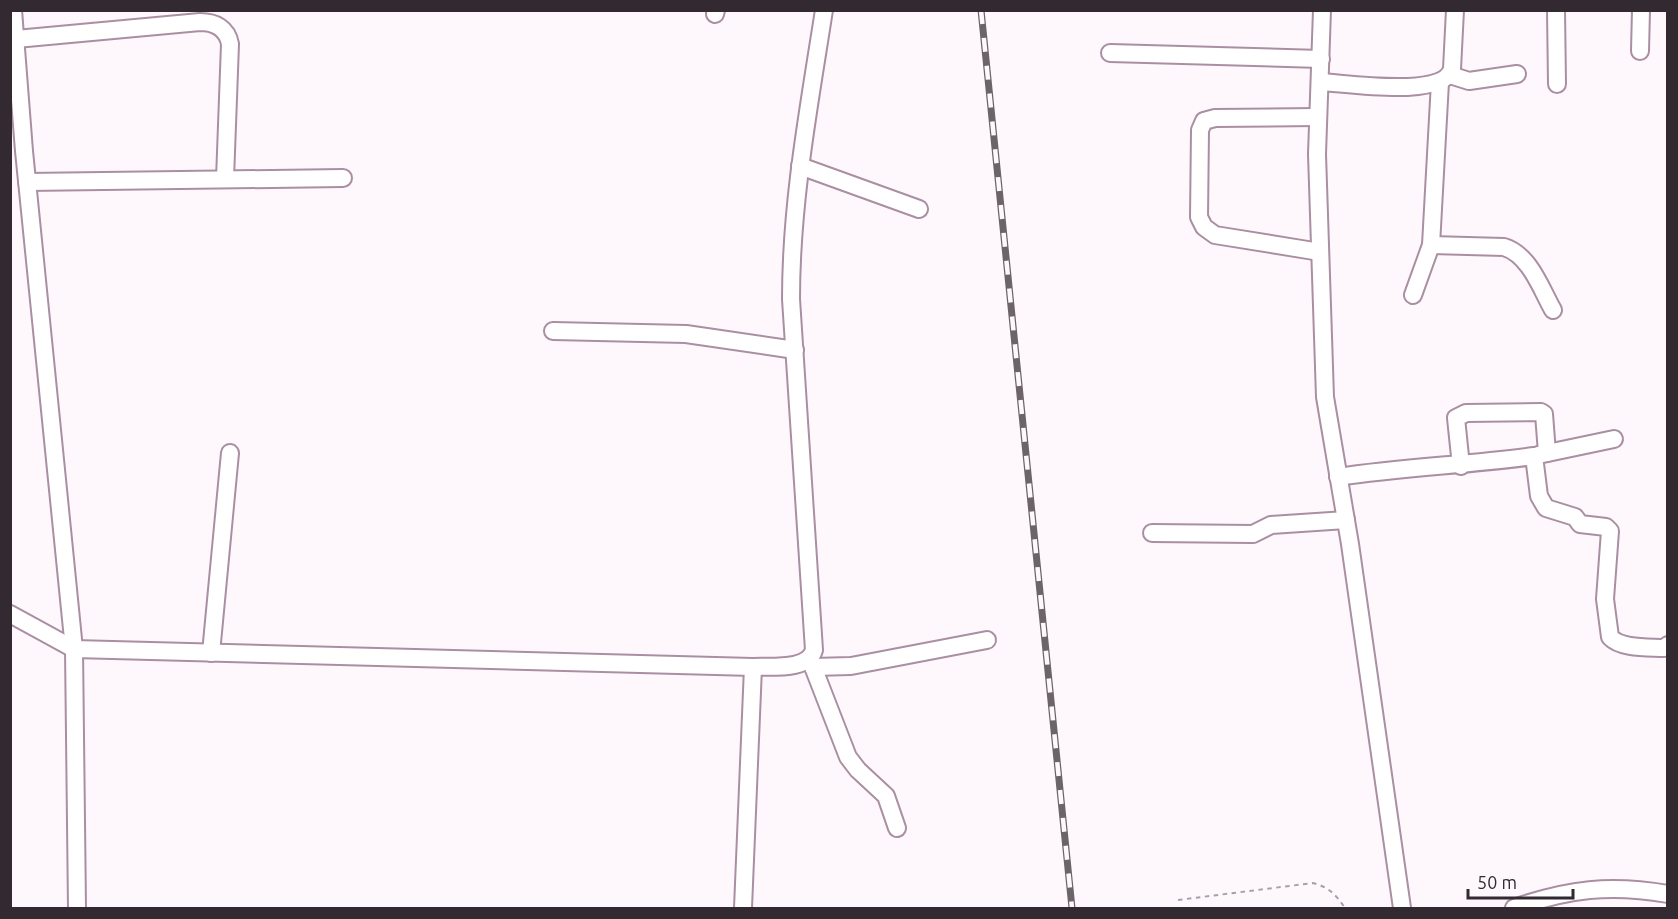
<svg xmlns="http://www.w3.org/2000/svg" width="1678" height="919" viewBox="0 0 1678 919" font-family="Ubuntu,sans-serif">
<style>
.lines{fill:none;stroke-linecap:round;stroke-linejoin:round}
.minor-casing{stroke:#aa8fa2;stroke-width:20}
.path{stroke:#a8a0a6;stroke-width:2;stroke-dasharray:4.5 4.5;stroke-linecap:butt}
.minor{stroke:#fff;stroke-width:16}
.rail-casing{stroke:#6d646a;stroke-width:7}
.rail{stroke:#fef8fd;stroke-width:4.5;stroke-dasharray:14;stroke-linecap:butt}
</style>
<rect width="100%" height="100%" fill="#fef8fd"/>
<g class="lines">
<!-- minor casing -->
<g class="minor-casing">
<g id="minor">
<path d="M 13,10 L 24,151 L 74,649 L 77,908"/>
<path d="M 1322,10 L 1317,154 L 1325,397 L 1350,544 L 1402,908"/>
<path d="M 1556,10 L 1557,84"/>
<path d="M 715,14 L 716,10"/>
<path d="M 16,39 L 200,22 C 215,22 227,28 230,44 L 225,179"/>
<path d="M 1640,51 L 1641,10"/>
<path d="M 1110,53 L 1321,59"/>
<path d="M 1450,75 L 1469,81 L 1517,74"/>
<path d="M 1320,82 C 1346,83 1443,99 1452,69 L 1455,10"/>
<path d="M 1318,117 L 1215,118 L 1204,121 L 1200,130 L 1199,217 L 1204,227 L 1215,235 L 1320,252"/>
<path d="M 800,166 L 919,209"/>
<path d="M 27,182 L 343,178"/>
<path d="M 1431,245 L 1504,247 C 1530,255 1541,289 1553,310"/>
<path d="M 1413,295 L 1431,245 L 1440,82"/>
<path d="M 553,331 L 686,334 L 795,350"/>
<path d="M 1538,455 L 1614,439"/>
<path d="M 1461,466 L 1456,418 L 1466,413 L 1541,412 L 1544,414 L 1547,453"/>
<path d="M 1338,477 C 1403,467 1469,465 1534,456 L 1539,496 L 1546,508 L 1575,517 L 1580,524 L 1606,527 L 1610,531 L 1605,599 L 1610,637 C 1621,649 1649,647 1664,648 L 1668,645"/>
<path d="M 1152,533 L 1253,534 L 1271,525 L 1346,520"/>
<path d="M 10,614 L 74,649 L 753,667 C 771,666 808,671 814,650 L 791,299 C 791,201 809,107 824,10"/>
<path d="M 211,653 L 230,453"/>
<path d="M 810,659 L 848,757 L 858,770 L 886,796 L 897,828"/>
<path d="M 813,667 L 851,666 L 987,640"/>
<path d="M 743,908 L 753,667"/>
<path d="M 1514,908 C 1568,889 1610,884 1668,894"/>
</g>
</g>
<!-- path -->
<path class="path" d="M 1178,900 L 1313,883 C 1329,887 1336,895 1345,908"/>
<!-- minor -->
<use href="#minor" class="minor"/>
<!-- rail casing -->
<g class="rail-casing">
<path id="rail" d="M 981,10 L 1072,908"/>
</g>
<!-- rail -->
<use href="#rail" class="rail"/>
</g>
<!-- border -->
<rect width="1678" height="919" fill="none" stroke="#332930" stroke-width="24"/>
<!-- scale -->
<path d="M1468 889v9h105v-9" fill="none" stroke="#332930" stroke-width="3"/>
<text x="1477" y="889" font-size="18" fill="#332930" stroke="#fef8fd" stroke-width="4.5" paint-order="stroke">50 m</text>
</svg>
